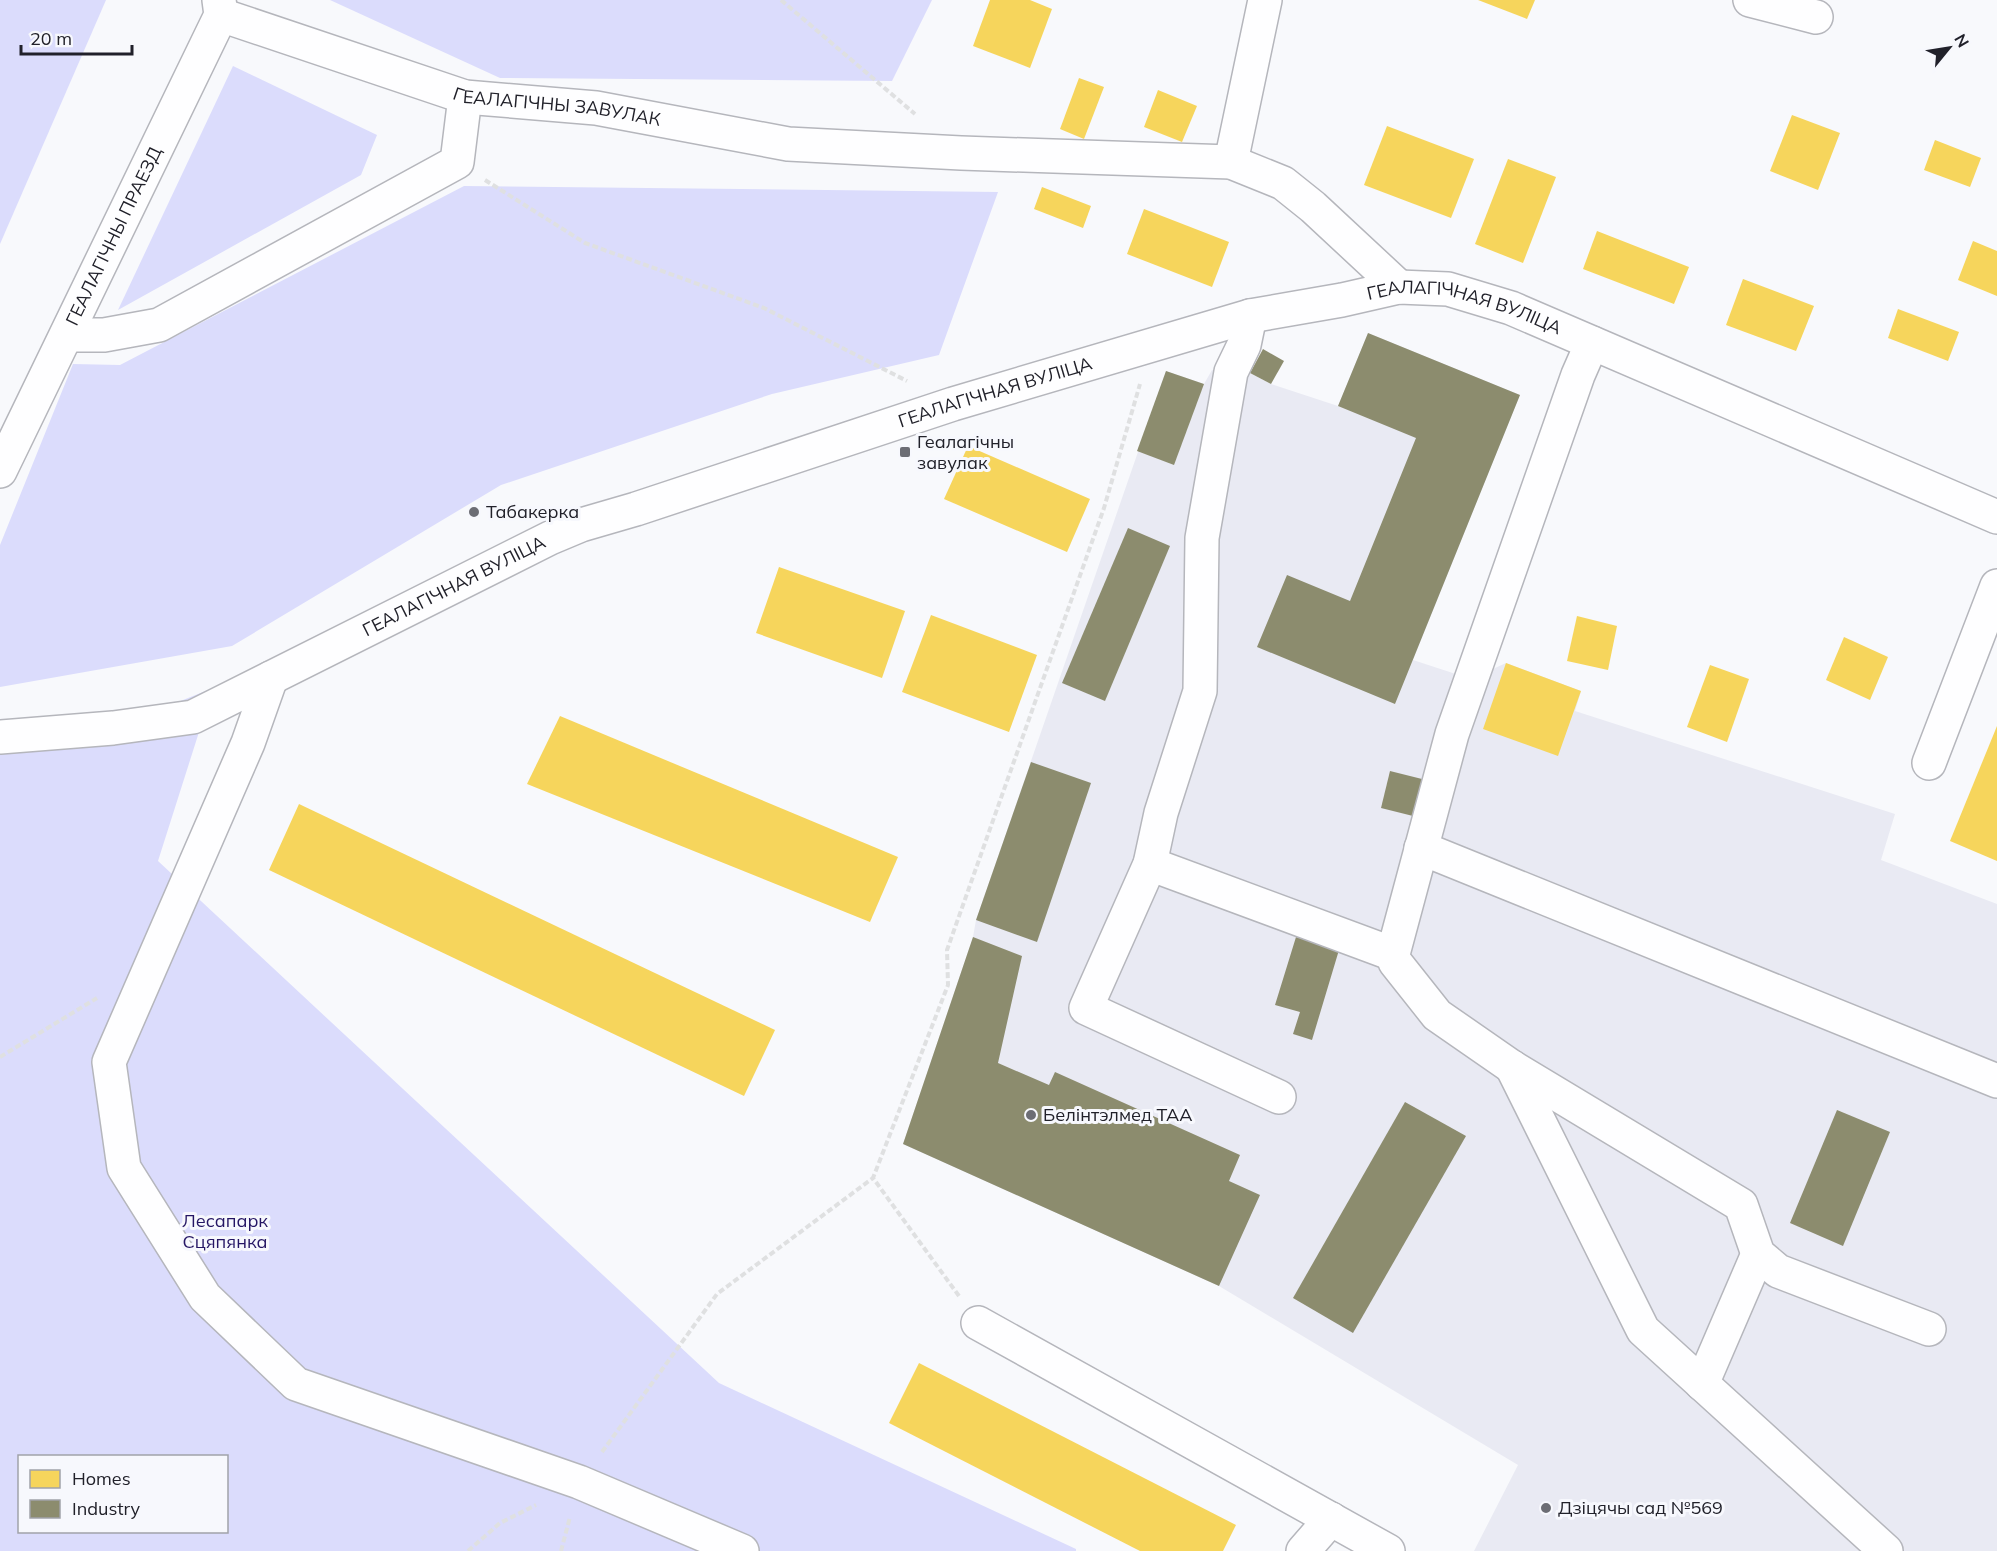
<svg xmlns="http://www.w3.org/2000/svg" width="1997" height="1551" viewBox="0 0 1997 1551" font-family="Mulish,sans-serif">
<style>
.built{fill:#e9eaf3}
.green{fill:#dbdcfc;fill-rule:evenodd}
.homes{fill:#f6d55c}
.industry{fill:#8c8c6e}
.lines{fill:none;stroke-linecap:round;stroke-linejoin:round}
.minor-casing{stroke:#b5b6bc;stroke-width:36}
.path{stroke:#dfe0e1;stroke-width:4;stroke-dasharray:6 3;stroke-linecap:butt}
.minor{stroke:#fefeff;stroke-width:33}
.poi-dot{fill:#6c6d74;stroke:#f7f8fd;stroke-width:2}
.labels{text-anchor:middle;stroke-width:6;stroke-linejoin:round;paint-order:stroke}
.street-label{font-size:18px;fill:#21212a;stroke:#f7f8fd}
.poi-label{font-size:18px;fill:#21212a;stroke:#f7f8fd;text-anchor:start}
.park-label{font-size:18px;fill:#251664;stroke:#f7f8fd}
</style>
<rect width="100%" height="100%" fill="#f8f9fc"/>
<!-- built -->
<path class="built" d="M 1368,333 L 1520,395 L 1413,660 L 1471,679 L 1506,663 L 1581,691 L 1575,711 L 1895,814 L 1881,860 L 1997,904 L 1997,1551 L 1474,1551 L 1518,1465 L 1219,1286 L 903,1144 L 973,937 L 976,920 L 1166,371 L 1204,384 L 1212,370 L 1250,373 L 1271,384 L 1338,406 Z"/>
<!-- green -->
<g class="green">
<path d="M 0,0 L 106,0 L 0,244 Z"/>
<path d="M 330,0 L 932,0 L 892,81 L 500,78 Z"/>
<path d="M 233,66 L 377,135 L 361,175 L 118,310 Z"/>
<path d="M 464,186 L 998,192 L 939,355 L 772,394 L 501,485 L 232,646 L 0,687 L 0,545 L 73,364 L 120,365 Z"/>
<path d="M 213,688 L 158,861 L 719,1383 L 1076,1549 L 1076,1551 L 0,1551 L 0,729 L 143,716 ZM 20,1456 L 226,1456 L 226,1532 L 20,1532 Z"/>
</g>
<!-- homes -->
<g class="homes">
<path d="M 990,0 L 1030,0 L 1052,9 L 1030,68 L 973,46 Z"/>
<path d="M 1478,0 L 1535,0 L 1527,19 Z"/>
<path d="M 1079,78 L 1104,87 L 1084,139 L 1060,129 Z"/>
<path d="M 1158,90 L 1197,106 L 1182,142 L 1144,127 Z"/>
<path d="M 1792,115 L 1840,133 L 1818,190 L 1770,171 Z"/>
<path d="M 1387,126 L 1474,159 L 1451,218 L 1364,185 Z"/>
<path d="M 1935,140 L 1981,158 L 1970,187 L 1924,170 Z"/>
<path d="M 1508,159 L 1556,177 L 1523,263 L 1475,244 Z"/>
<path d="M 1042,187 L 1091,206 L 1083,228 L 1034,209 Z"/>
<path d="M 1144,209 L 1229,242 L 1212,287 L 1127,254 Z"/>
<path d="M 1597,231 L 1689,267 L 1674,304 L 1583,269 Z"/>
<path d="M 1973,241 L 1997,251 L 1997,296 L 1958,280 Z"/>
<path d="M 1743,279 L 1814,306 L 1796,351 L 1726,325 Z"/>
<path d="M 1898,309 L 1959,332 L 1948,361 L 1888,338 Z"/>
<path d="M 968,446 L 1090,499 L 1067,552 L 944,499 Z"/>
<path d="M 779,567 L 905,611 L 882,678 L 756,633 Z"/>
<path d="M 931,615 L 1037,655 L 1009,732 L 902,692 Z"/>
<path d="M 1577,616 L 1617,626 L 1608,670 L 1567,661 Z"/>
<path d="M 1844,637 L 1888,657 L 1870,700 L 1826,680 Z"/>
<path d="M 1506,663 L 1581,691 L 1558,756 L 1483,729 Z"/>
<path d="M 1710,665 L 1749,679 L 1727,742 L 1687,727 Z"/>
<path d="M 560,716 L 898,857 L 870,922 L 527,784 Z"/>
<path d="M 1997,726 L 1997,861 L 1950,841 Z"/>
<path d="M 299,804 L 775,1030 L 744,1096 L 269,870 Z"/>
<path d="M 919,1363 L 1236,1525 L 1223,1551 L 1140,1551 L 889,1423 Z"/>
</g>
<!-- industry -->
<g class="industry">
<path d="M 1368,333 L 1520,395 L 1395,704 L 1257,647 L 1287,575 L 1350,601 L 1416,438 L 1338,406 Z"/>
<path d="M 1263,349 L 1284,361 L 1271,384 L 1250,373 Z"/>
<path d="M 1166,371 L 1204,384 L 1174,465 L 1137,451 Z"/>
<path d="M 1128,528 L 1170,546 L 1105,701 L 1062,683 Z"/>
<path d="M 1031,762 L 1091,783 L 1037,942 L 976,920 Z"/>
<path d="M 1390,771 L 1422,779 L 1413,816 L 1381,808 Z"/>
<path d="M 973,937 L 1022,956 L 998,1063 L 1049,1085 L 1055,1072 L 1240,1155 L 1229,1181 L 1260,1195 L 1219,1286 L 903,1144 Z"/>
<path d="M 1296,937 L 1339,950 L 1312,1040 L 1293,1034 L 1300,1012 L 1275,1005 Z"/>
<path d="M 1405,1102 L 1466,1136 L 1353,1333 L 1293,1298 Z"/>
<path d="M 1837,1110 L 1890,1132 L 1843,1246 L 1790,1223 Z"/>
</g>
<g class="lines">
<!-- minor casing -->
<g class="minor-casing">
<g id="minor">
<path d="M 1750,0 L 1816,17"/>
<path id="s1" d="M 221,15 L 465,97 L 596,108 L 788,144 L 961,153 L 1231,162 L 1283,183 L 1313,207 L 1399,287"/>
<path d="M 1231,162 L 1265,0"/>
<path d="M 1250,316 L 1244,345 L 1231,372 L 1202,538 L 1200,691 L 1161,813 L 1150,864 L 1086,1008 L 1279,1097"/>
<path d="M 67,335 L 104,335 L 159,325 L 457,162 L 465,97"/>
<path d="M 1592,343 L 1578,375 L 1452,734 L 1393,954 L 1395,962 L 1437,1015 L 1512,1067 L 1741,1205 L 1758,1254 L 1778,1271 L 1929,1329"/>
<path id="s2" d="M 0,471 L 221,15 L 219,0"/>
<path d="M 271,678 L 248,743 L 109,1062 L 124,1168 L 205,1297 L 296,1384 L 579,1482 L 742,1551"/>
<path id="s3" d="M 0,737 L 113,728 L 193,717 L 550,538 L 581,525 L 636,509 L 953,404 L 1250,316 L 1342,300 L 1399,287 L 1448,289 L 1511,308 L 1997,517"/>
<path d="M 1929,763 L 1997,586"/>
<path d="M 1421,848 L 1997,1081"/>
<path d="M 1150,864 L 1393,954"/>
<path d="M 1512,1067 L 1643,1330 L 1886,1551"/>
<path d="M 978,1323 L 1388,1551"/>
<path d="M 1702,1384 L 1758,1254"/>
<path d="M 1303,1551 L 1331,1519"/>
</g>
</g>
<!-- path -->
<g class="path">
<path d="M 781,0 L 915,114"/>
<path d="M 485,180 L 585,243 L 764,308 L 907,381"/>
<path d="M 0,1057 L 97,998"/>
<path d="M 959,1296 L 873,1178 L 948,985 L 947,950 L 1104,508 L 1140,384"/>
<path d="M 602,1452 L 717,1294 L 873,1178"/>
<path d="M 468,1551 L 500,1523 L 536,1505"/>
<path d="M 561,1551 L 570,1517"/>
</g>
<!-- minor -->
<use href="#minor" class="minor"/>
</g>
<!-- markers -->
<g class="poi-dot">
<rect x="899" y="446" width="12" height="12" rx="3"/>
<circle cx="474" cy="512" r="6"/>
<circle cx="1031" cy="1115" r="6"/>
<circle cx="1546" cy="1508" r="6"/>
</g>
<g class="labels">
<!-- street labels -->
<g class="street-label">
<text dy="6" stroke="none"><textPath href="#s1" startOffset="350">ГЕАЛАГІЧНЫ ЗАВУЛАК</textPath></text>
<text dy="6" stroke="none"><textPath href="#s2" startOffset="261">ГЕАЛАГІЧНЫ ПРАЕЗД</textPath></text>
<text dy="6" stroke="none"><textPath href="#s3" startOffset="1548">ГЕАЛАГІЧНАЯ ВУЛІЦА</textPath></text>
<text dy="6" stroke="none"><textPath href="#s3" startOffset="1062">ГЕАЛАГІЧНАЯ ВУЛІЦА</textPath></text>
<text dy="6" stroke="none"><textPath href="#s3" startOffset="486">ГЕАЛАГІЧНАЯ ВУЛІЦА</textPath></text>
</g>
<!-- poi labels -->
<g class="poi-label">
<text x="917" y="448">Геалагічны<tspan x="917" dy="21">завулак</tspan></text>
<text x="486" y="518">Табакерка</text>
<text x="1043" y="1121">Белінтэлмед ТАА</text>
<text x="1558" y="1514">Дзіцячы сад №569</text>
</g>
<!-- park labels -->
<g class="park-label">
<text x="225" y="1227">Лесапарк<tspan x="225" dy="21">Сцяпянка</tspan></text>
</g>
</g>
<!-- legend -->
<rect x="18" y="1455" width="210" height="78" fill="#f7f8fd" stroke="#a1a2a9" stroke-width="1.5"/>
<rect x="30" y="1470" width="30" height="18" fill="#f6d55c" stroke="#a1a2a9" stroke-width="1.5"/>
<text x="72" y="1485" font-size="18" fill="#21212a">Homes</text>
<rect x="30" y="1500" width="30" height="18" fill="#8c8c6e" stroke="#a1a2a9" stroke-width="1.5"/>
<text x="72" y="1515" font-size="18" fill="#21212a">Industry</text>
<!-- north arrow -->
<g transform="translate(1949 48) rotate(60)" stroke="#f7f8fd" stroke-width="4.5" paint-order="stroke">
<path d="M0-4.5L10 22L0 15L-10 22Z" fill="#21212a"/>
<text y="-9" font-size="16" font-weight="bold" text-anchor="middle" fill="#21212a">N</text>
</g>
<!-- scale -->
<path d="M21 45v9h111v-9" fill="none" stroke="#21212a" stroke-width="3"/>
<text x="30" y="45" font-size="18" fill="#21212a" stroke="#f7f8fd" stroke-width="4.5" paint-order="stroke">20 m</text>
</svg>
